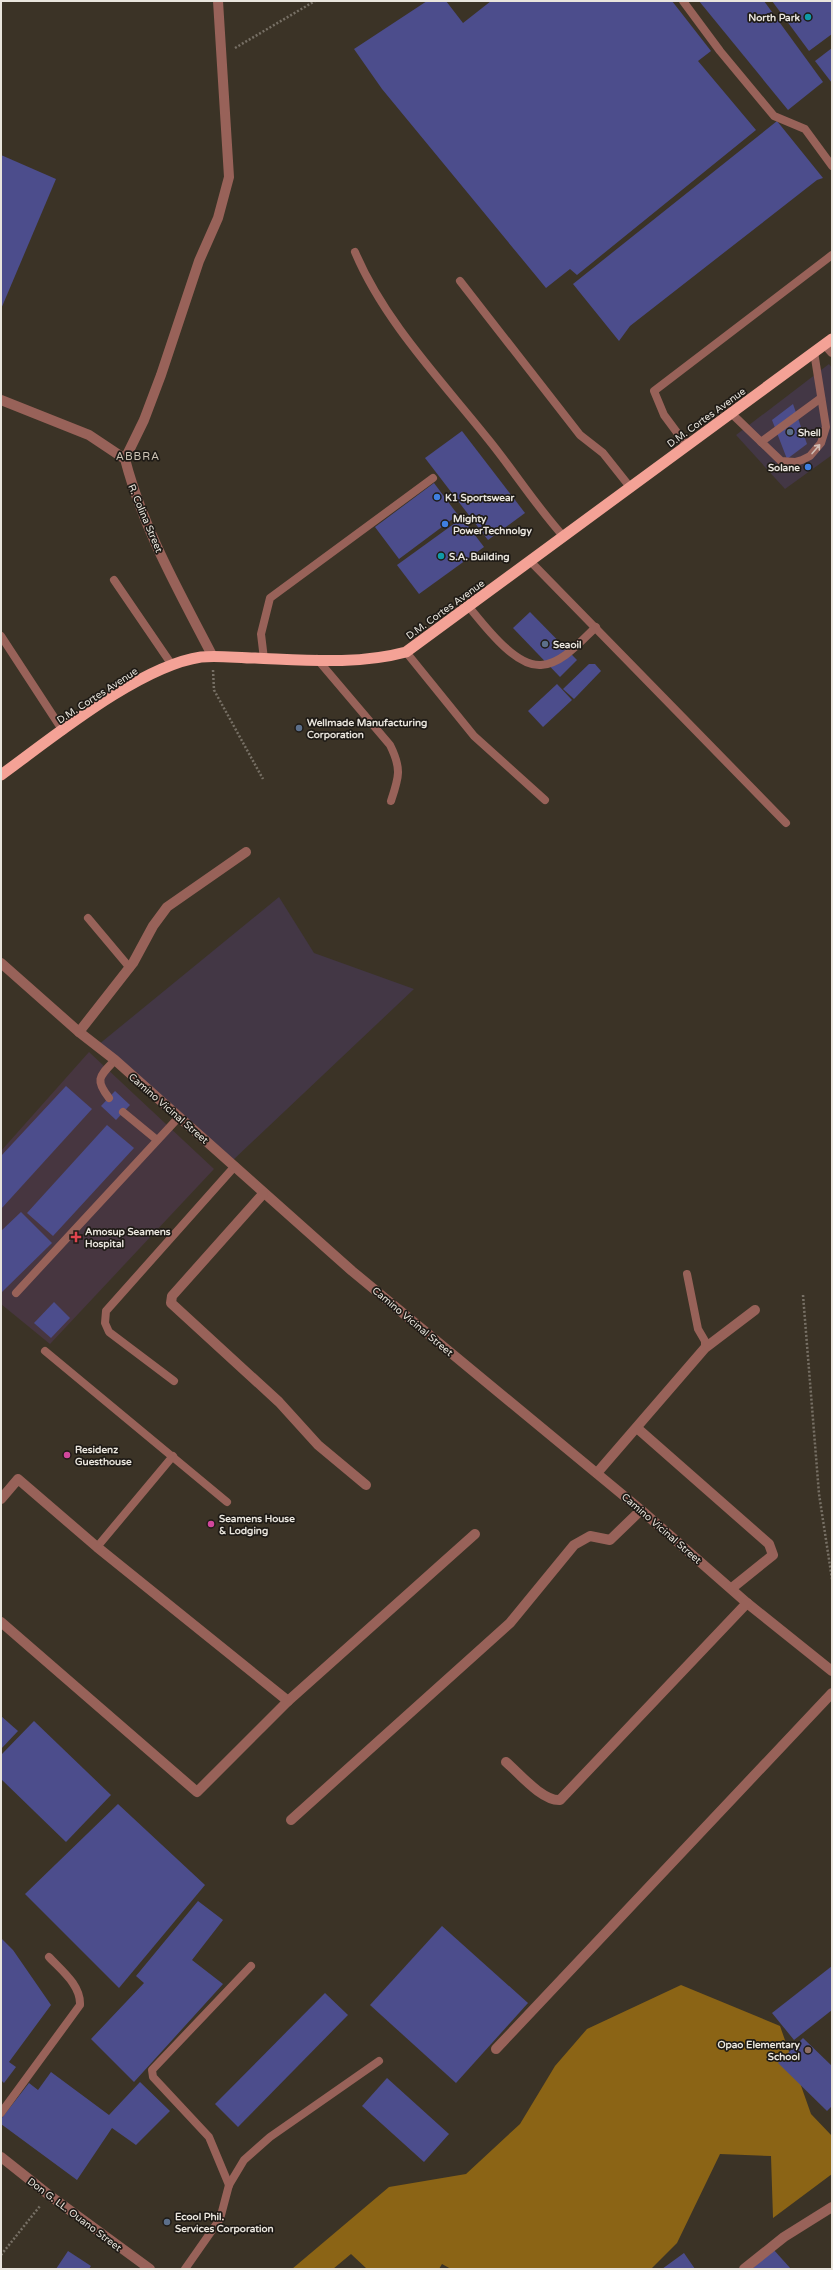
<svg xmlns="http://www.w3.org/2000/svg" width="833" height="2270" viewBox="0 0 833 2270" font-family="'Varela Round',sans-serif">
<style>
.commercial{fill:#433745}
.medical{fill:#473640}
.forest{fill:#8b6415}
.building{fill:#4c4d8c}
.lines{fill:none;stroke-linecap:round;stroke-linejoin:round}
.path{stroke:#777065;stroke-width:2.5;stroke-dasharray:2 2;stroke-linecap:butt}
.service{stroke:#986259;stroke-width:8}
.minor{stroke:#986259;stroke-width:10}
.tertiary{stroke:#986259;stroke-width:10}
.trunk{stroke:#f4a296;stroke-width:11}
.oneway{stroke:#d1beb5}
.culture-dot{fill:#0f9aa8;stroke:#1f1b16;stroke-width:1.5}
.service-dot{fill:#5c6f8a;stroke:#1f1b16;stroke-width:1.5}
.shop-dot{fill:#3f7fe0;stroke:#1f1b16;stroke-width:1.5}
.health-dot{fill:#e0444e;stroke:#1f1b16;stroke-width:1.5}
.hotel-dot{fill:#d1479c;stroke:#1f1b16;stroke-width:1.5}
.education-dot{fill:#8d6e63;stroke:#1f1b16;stroke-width:1.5}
.labels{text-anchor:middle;stroke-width:3.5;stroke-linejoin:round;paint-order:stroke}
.poi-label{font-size:10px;font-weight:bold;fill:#e9e5dd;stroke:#1f1b16;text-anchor:start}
.street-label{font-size:10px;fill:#e9e5dd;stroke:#1f1b16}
.neighbourhood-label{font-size:11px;letter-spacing:1px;fill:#cec4b5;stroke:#1f1b16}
</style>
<rect width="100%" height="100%" fill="#3b3326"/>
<!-- commercial -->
<g class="commercial">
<path d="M 829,364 L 832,368 L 832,455 L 785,489 L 736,435 Z"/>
<path d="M 279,897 L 314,953 L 414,989 L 231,1162 L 98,1045 Z"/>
</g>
<!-- medical -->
<path class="medical" d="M 89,1052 L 214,1169 L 50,1344 L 1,1304 L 1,1151 Z"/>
<!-- forest -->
<path class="forest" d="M 681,1985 L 780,2026 L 811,2114 L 832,2136 L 832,2174 L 773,2218 L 771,2156 L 720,2154 L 677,2243 L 651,2269 L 451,2269 L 442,2264 L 439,2269 L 367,2269 L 351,2254 L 333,2269 L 292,2269 L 389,2187 L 466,2174 L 520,2124 L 555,2066 L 587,2029 Z"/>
<!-- building -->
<g class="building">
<path d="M 427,1 L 446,1 L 463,23 L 491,1 L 672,1 L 711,51 L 698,61 L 756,130 L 577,275 L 570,269 L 546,288 L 382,89 L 354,49 Z"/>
<path d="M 699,1 L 764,1 L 823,82 L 788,110 Z"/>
<path d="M 772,1 L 832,1 L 832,34 L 809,51 Z"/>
<path d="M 832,48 L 832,83 L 815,61 Z"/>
<path d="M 777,121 L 823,178 L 817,180 L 630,326 L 619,341 L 573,284 Z"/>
<path d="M 1,155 L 56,179 L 1,309 Z"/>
<path d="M 793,404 L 807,444 L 787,459 L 772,420 Z"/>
<path d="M 462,431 L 525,513 L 488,540 L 425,458 Z"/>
<path d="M 434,483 L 458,515 L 399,559 L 375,527 Z"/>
<path d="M 462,518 L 484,547 L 419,594 L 397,565 Z"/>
<path d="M 530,612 L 577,660 L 560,677 L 513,628 Z"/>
<path d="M 589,664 L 595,664 L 601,671 L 574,699 L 563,689 Z"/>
<path d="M 557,684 L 572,700 L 543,727 L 528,711 Z"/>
<path d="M 66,1086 L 92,1109 L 1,1209 L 1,1156 Z"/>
<path d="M 115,1091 L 130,1105 L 116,1120 L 101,1106 Z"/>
<path d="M 107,1125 L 134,1148 L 53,1236 L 27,1213 Z"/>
<path d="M 21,1212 L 52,1243 L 2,1292 L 1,1231 Z"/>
<path d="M 54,1302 L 70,1318 L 51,1338 L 34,1323 Z"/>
<path d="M 1,1716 L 18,1731 L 1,1749 Z"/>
<path d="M 34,1721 L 111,1795 L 66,1842 L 1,1779 L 1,1755 Z"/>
<path d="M 118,1804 L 205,1885 L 119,1988 L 25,1894 Z"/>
<path d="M 198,1901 L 223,1920 L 192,1960 L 223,1984 L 134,2082 L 91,2039 L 144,1983 L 136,1976 Z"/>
<path d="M 442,1926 L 528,2003 L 456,2083 L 370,2005 Z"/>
<path d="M 1,1938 L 13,1950 L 51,2005 L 9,2062 L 16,2067 L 4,2083 L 1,2080 Z"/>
<path d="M 832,1966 L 832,2010 L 794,2040 L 772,2013 Z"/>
<path d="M 325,1993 L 348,2015 L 238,2127 L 215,2104 Z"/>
<path d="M 803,2038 L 832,2066 L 832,2106 L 827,2111 L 778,2063 Z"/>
<path d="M 51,2072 L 109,2115 L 140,2082 L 170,2111 L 136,2145 L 112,2128 L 77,2180 L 1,2124 L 1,2119 L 29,2083 L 38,2090 Z"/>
<path d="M 387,2078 L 449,2134 L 424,2162 L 362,2106 Z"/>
<path d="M 773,2249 L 791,2269 L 752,2269 Z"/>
<path d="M 68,2251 L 91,2266 L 89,2269 L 56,2269 Z"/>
<path d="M 684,2253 L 695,2269 L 662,2269 Z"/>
</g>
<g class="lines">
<!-- path -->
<g class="path">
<path d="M 235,48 L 315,1"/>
<path d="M 213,670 L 214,690 L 263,779"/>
<path d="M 803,1295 L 819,1494 L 832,1579"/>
<path d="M 1,2255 L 40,2206"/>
</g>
<!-- service -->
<g class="service">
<path d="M 683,1 L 720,51 L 774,116 L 805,129 L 832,166"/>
<path d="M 355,252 C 384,321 441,380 488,439 C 514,471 536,506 564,537"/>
<path d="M 460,281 L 580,435 L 603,453 L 630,487"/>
<path d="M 731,413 L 781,461 L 795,462 L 802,460 L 810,456 L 821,443 L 826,427 L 814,352"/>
<path d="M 761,442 L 821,398"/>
<path d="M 687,446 L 664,415 L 654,391 L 832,255"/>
<path d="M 530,561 L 786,823"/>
<path d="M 114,580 L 172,665"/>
<path d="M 469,607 C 484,625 515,667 541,665 C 562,664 581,641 596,627"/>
<path d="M 1,636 L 63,731"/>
<path d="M 406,652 L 474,736 L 545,800"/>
<path d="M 264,659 L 261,634 L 270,598 L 433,478"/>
<path d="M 317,659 L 390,745 C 402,769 399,777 391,801"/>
<path d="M 88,918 L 130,968"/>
<path d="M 109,1098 C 94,1079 100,1076 115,1060"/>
<path d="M 123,1112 L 157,1140"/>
<path d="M 687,1274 L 698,1329 L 705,1341 L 705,1348"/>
<path d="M 16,1293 L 179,1117"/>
<path d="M 45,1351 L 227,1502"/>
<path d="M 174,1381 L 109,1332 L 105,1323 L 106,1311 L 235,1166"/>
<path d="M 97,1547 L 173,1456"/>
<path d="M 1,2113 L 80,2005 C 81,1985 61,1970 49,1957"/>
<path d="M 229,2185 L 209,2137 L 153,2077 L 152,2070 L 251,1966"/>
<path d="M 185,2269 L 220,2219 L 229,2185 L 244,2160 L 270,2137 L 379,2061"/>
</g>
<!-- minor -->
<g class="minor">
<path d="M 825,344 L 832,352"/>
<path d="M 1,400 L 89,435 L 125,459 C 143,529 180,593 213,657"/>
<path d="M 125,459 L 144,420 L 161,375 L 199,261 L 218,218 L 229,177 L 218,1"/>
<path d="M 1,963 L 79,1032 L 115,1060 L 352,1271 L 641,1510 L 747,1603 L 832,1671"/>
<path d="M 79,1032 L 133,963 L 153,926 L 167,907 L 246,852"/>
<path d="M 263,1194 L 172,1296 L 171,1303 L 279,1402 L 318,1445 L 366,1485"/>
<path d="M 637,1428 L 769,1544 L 773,1555 L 732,1588"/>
<path d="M 597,1473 L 705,1348 L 755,1310"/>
<path d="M 1,1499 L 18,1479 L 97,1547 L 288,1701"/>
<path d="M 1,1622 L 197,1792 L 288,1701 L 475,1534"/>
<path d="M 506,1762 C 519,1773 542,1801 560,1800 L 747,1603"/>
<path d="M 291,1820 L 510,1623 L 574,1545 L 590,1536 L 610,1540 L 641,1510"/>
<path d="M 496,2049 L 832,1693"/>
</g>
<!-- tertiary -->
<g class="tertiary">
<path d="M 1,2157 L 49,2195 L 150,2269"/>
<path d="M 744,2269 L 784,2237 L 832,2207"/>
</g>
<!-- trunk -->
<path class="trunk" d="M 1,775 C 52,738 139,666 201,657 C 218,655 238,658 255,658 C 305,660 358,665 406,652 L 832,339"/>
</g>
<!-- one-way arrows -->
<defs><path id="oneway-shaft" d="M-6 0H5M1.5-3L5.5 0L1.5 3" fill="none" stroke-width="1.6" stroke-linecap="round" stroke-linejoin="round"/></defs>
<use class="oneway" href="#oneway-shaft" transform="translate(816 449) rotate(-49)"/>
<!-- markers -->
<g class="culture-dot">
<circle cx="808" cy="17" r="4"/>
<circle cx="441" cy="556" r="4"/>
</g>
<g class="service-dot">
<circle cx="790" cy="432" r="4"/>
<circle cx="545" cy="644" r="4"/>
<circle cx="299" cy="728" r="4"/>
<circle cx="167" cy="2222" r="4"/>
</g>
<g class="shop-dot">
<circle cx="808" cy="467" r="4"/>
<circle cx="437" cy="497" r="4"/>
<circle cx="445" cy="524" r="4"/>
</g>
<path class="health-dot" d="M74 1231h4v4h4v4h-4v4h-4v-4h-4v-4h4z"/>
<g class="hotel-dot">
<circle cx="67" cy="1455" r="4"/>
<circle cx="211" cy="1524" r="4"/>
</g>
<circle class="education-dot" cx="808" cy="2050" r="4"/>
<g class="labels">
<!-- poi labels -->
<g class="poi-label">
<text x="800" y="21" text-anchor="end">North Park</text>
<text x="798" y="436">Shell</text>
<text x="800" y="471" text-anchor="end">Solane</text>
<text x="445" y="501">K1 Sportswear</text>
<text x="453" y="522">Mighty<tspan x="453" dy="12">PowerTechnolgy</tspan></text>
<text x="449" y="560">S.A. Building</text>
<text x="553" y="648">Seaoil</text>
<text x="307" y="726">Wellmade Manufacturing<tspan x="307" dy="12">Corporation</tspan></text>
<text x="85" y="1235">Amosup Seamens<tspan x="85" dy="12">Hospital</tspan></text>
<text x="75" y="1453">Residenz<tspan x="75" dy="12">Guesthouse</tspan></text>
<text x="219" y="1522">Seamens House<tspan x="219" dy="12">&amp; Lodging</tspan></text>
<text x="800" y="2048" text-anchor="end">Opao Elementary<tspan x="800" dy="12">School</tspan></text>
<text x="175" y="2220">Ecool Phil.<tspan x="175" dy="12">Services Corporation</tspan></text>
</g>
<!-- street labels -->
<g class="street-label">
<text transform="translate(706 417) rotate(-36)" y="4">D.M. Cortes Avenue</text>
<text transform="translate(146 518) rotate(67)" y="4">R. Colina Street</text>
<text transform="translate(445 609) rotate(-36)" y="4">D.M. Cortes Avenue</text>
<text transform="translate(97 695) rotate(-33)" y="4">D.M. Cortes Avenue</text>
<text transform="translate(169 1108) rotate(41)" y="4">Camino Vicinal Street</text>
<text transform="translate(413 1321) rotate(40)" y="4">Camino Vicinal Street</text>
<text transform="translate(662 1528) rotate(41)" y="4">Camino Vicinal Street</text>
<text transform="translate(75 2214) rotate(37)" y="4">Don G. LL. Ouano Street</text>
</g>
<!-- neighbourhood labels -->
<g class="neighbourhood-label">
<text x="138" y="460">ABBRA</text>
</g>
</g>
<!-- border -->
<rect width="833" height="2270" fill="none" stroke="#e9e5dd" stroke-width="4"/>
</svg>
